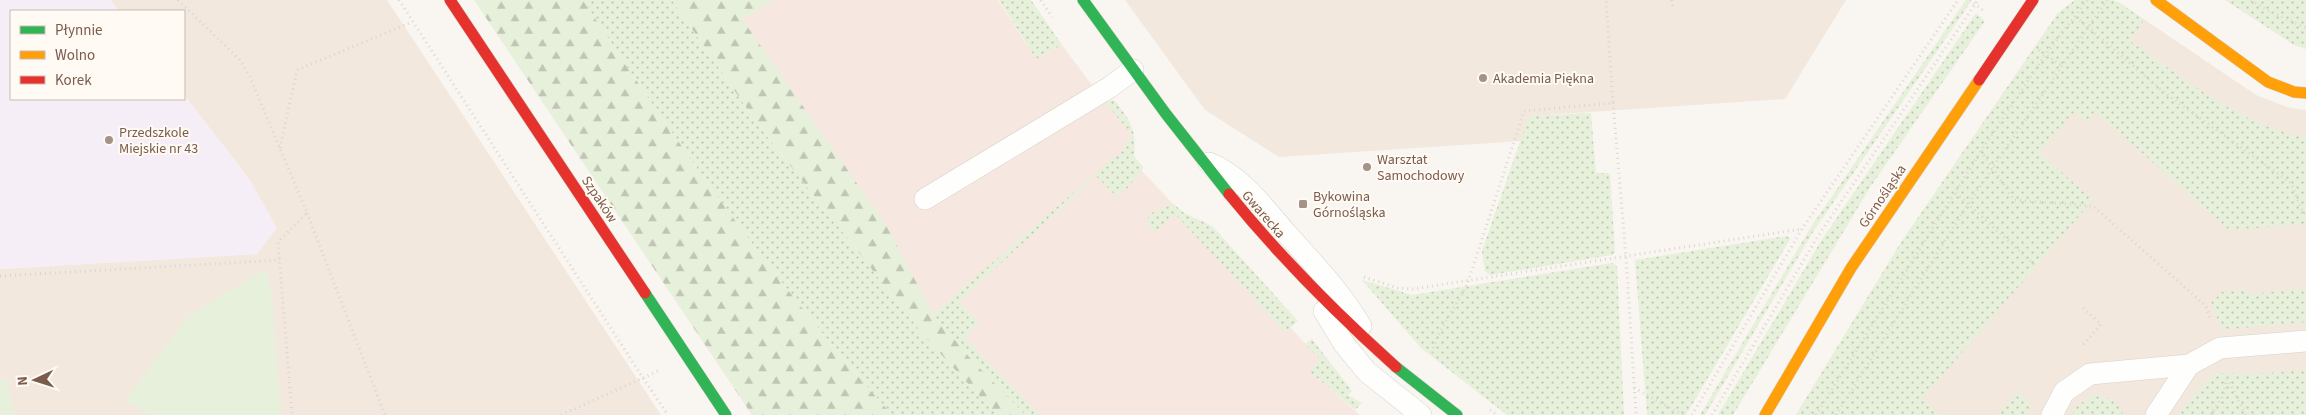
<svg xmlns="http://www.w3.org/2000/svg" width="2306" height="415" viewBox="0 0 2306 415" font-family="'Source Sans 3',sans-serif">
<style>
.residential{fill:#f2e8de}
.commercial{fill:#f6e8e1}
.education{fill:#f6eef6}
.grass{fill:url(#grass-dots)}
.forest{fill:url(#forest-firs)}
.green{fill:#e7f0db}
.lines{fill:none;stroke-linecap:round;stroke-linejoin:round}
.lane-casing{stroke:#d7d1cb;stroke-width:22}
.fast-casing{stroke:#d9d2cb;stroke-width:12}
.slow-casing{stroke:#d9d2cb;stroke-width:12}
.jam-casing{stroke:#d9d2cb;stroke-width:12}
.path{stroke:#dcd5d0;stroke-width:3;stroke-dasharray:1 4;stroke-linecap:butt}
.lane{stroke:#fefefd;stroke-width:21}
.fast{stroke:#30b455;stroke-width:11}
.slow{stroke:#ff9f0a;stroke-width:11}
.jam{stroke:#e5322d;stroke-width:11}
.poi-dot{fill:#a69286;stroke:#fffaf3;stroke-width:2}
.labels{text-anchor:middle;stroke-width:4;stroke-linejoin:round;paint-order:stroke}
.poi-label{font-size:14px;fill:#7a5c4d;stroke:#fffaf3;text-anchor:start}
.street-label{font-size:14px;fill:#7a5c4d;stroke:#fffaf3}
</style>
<defs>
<pattern id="grass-dots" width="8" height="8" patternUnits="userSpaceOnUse" patternTransform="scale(1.25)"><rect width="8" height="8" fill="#e7f0db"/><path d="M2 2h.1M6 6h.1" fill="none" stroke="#c0c6b4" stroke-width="1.8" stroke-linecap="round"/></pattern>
<pattern id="forest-firs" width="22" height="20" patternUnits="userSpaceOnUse" patternTransform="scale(1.25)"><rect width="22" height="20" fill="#e7f0db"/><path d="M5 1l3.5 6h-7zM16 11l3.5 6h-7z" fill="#c0c6b4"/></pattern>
</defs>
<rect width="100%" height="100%" fill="#f9f5f0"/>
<!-- residential -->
<g class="residential">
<path d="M 110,0 L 387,0 L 661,415 L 0,415 L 0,269 L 256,254 L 250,180 L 184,95 L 184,11 L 119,11 Z"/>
<path d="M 1125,0 L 1846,0 L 1785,99 L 1530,116 L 1521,141 L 1279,157 L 1205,110 Z"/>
<path d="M 2112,0 L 2120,3 L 2256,95 L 2290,108 L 2306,110 L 2306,415 L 1796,415 L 1900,244 L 2058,13 L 2075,0 Z"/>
</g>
<!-- commercial -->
<path class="commercial" d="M 773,0 L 998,0 L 1036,59 L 1062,45 L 1106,104 L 1132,134 L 1123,151 L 1320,359 L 1310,372 L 1360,415 L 1025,415 L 933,314 L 742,19 Z"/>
<!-- education -->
<path class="education" d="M 0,0 L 110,0 L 119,11 L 11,11 L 11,99 L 184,99 L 184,95 L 250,180 L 277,228 L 257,254 L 0,269 Z"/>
<!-- grass -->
<g class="grass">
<path d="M 583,0 L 672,0 L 759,126 L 926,338 L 997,415 L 892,415 C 777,286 677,144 583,0 Z"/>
<path d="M 999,0 L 1031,0 L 1062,45 L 1036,59 Z"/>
<path d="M 1966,0 L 1972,0 L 1813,232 L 1705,415 L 1700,415 L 1811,227 Z"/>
<path d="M 2112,0 L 2120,3 L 2144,20 L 2130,41 C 2182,76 2243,128 2306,137 L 2306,224 L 2229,230 L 2095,111 L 2086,122 L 2074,112 L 2039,152 L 2093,200 L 1922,399 L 1940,415 L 1796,415 L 1900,244 L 2058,13 L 2075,0 Z"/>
<path d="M 2225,0 L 2306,0 L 2306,49 L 2294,45 Z"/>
<path d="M 1976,13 L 1985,21 L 1871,186 L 1733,415 L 1718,415 L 1821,241 Z"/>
<path d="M 1114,100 C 1130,120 1137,129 1134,156 L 1143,167 L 1142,170 L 1127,189 L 1115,195 L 1096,176 L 959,302 L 979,322 L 965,337 L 1040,415 L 1025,415 L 970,358 L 933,314 L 1123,150 L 1132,134 L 1104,102 Z"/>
<path d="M 1591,113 L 1596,173 L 1608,173 L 1610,175 L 1615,252 L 1612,255 L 1490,275 L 1485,271 L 1482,251 L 1528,119 L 1530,116 Z"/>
<path d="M 1174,204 C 1188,219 1197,216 1213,227 L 1298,321 L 1285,332 L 1175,214 L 1155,232 L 1148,224 L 1148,218 L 1151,213 Z"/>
<path d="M 1787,236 L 1790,239 L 1686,415 L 1647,415 L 1635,260 Z"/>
<path d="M 1612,263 L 1617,266 L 1624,415 L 1507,415 L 1421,348 L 1362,280 L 1412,295 Z"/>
<path d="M 2306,289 L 2306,322 L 2222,330 L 2211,303 L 2222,292 L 2248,290 L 2249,294 Z"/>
<path d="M 1312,339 L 1352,391 L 1348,395 L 1362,403 L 1355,410 L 1310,372 L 1320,359 L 1305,344 Z"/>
<path d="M 2306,370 L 2306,415 L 2177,415 L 2205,382 L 2216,373 L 2254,374 Z"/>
<path d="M 2018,392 L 2030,403 L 2029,415 L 1998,415 Z"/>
<path d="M 2092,396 C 2106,396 2119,400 2123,415 L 2072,415 L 2077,406 Z"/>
</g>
<!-- forest -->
<g class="forest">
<path d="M 474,0 L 583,0 C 677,144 777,286 892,415 L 752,415 Z"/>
<path d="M 672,0 L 774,0 L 742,19 L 886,225 L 933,314 L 970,358 L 1025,415 L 997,415 L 926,338 L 759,126 Z"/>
</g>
<!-- green -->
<g class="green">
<path d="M 266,269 L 272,298 L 281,415 L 150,415 L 125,400 L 188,316 Z"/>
<path d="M 6,378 L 15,415 L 0,415 L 0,379 Z"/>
</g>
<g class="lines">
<!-- lane casing -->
<g class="lane-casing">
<g id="lane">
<path d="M 1209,163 C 1242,176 1265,209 1288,235 C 1314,264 1341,292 1361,326"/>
<path d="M 925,199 L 1110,87 L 1133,70"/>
<path d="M 1324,311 L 1344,344 L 1367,372 L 1421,415"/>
<path d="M 2052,415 L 2064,392 L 2090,374 L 2189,365 L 2220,348 L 2306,341"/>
<path d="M 2156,415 L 2189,365"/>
</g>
</g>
<!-- fast casing -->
<g class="fast-casing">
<g id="fast">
<path d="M 1083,0 L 1166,114 L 1229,194"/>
<path d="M 645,293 L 726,415"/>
<path d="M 1396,367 L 1457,415"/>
</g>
</g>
<!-- slow casing -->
<g class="slow-casing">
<g id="slow">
<path d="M 2156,0 L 2268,82 L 2294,92 L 2306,93"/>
<path d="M 1765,415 L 1851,268 L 1979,80"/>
</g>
</g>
<!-- jam casing -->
<g class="jam-casing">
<g id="jam">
<path d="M 450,0 L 645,293"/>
<path d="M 1979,80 L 2033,0"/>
<path d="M 1229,194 C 1280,257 1336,313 1396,367"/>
</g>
</g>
<!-- path -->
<g class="path">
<path d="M 178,0 L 239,59 L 250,77 L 307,213 L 278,242 L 292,415"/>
<path d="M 399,0 L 643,378 L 658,371"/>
<path d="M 1041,0 L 1052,17"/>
<path d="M 1672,0 L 1673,8"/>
<path d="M 1970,0 L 1985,12"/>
<path d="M 2251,0 L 2267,10 L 2306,28"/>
<path d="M 2076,17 L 2165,93 L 2291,183 L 2303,213 L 2306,213"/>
<path d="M 2039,50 L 2062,66"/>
<path d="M 1613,103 L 1626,257 L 1636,415"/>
<path d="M 280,148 L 297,70 L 412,22"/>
<path d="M 1981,151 L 2014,200 L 2093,206 L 2206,306 L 2211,321"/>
<path d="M 1956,193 L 2037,267"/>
<path d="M 307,213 L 385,415"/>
<path d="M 0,276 L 280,260"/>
<path d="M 1364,277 L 1398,288 L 1413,289 L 1802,229"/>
<path d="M 2083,308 L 2101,324 L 2083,345"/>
<path d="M 1432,353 C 1438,327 1458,306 1468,282 L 1524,111 L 1613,103 L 1606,0"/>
<path d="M 2227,378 L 2246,415"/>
<path d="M 1634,388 L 1683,415"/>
<path d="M 1490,410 L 1497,415"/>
<path d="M 561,415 L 643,378 L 668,415"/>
<path d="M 1692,415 L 1802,229 L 1958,0"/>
<path d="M 1712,415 L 1818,236 L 1978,0"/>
<path d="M 1816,415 L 1981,151 L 2046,54 L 2087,0"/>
<path d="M 1836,415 L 1968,204 L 2107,0"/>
<path d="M 2211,415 L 2224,394 L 2226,380"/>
</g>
<!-- lane -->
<use href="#lane" class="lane"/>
<!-- fast -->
<use href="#fast" class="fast"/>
<!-- slow -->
<use href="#slow" class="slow"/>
<!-- jam -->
<use href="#jam" class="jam"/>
</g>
<!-- markers -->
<g class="poi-dot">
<circle cx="1483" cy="78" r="5"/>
<circle cx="109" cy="140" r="5"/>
<circle cx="1367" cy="167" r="5"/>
<rect x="1298" y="199" width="10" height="10" rx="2.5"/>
</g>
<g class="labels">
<!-- poi labels -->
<g class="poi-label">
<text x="1493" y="83">Akademia Piękna</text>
<text x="119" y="137">Przedszkole<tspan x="119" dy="16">Miejskie nr 43</tspan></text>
<text x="1377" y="164">Warsztat<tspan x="1377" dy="16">Samochodowy</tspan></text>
<text x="1313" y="201">Bykowina<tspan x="1313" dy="16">Górnośląska</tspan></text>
</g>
<!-- street labels -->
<g class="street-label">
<text transform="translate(1882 196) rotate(-56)" y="5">Górnośląska</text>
<text transform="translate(600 199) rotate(56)" y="5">Szpaków</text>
<text transform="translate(1264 214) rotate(49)" y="5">Gwarecka</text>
</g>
</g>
<!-- legend -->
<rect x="10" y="10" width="175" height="90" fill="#fffaf3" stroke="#cabbb1"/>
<rect x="20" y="26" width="25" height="8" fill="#30b455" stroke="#cabbb1"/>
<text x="55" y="35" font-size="15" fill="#7a5c4d">Płynnie</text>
<rect x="20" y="51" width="25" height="8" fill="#ff9f0a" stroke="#cabbb1"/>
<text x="55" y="60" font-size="15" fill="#7a5c4d">Wolno</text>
<rect x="20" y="76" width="25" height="8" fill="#e5322d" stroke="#cabbb1"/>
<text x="55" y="85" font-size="15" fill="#7a5c4d">Korek</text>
<!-- north arrow -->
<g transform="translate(35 380) rotate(266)" stroke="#fffaf3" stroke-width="4" paint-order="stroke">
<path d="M0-4L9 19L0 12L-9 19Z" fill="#7a5c4d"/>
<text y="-8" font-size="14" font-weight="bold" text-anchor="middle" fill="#7a5c4d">N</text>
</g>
</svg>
